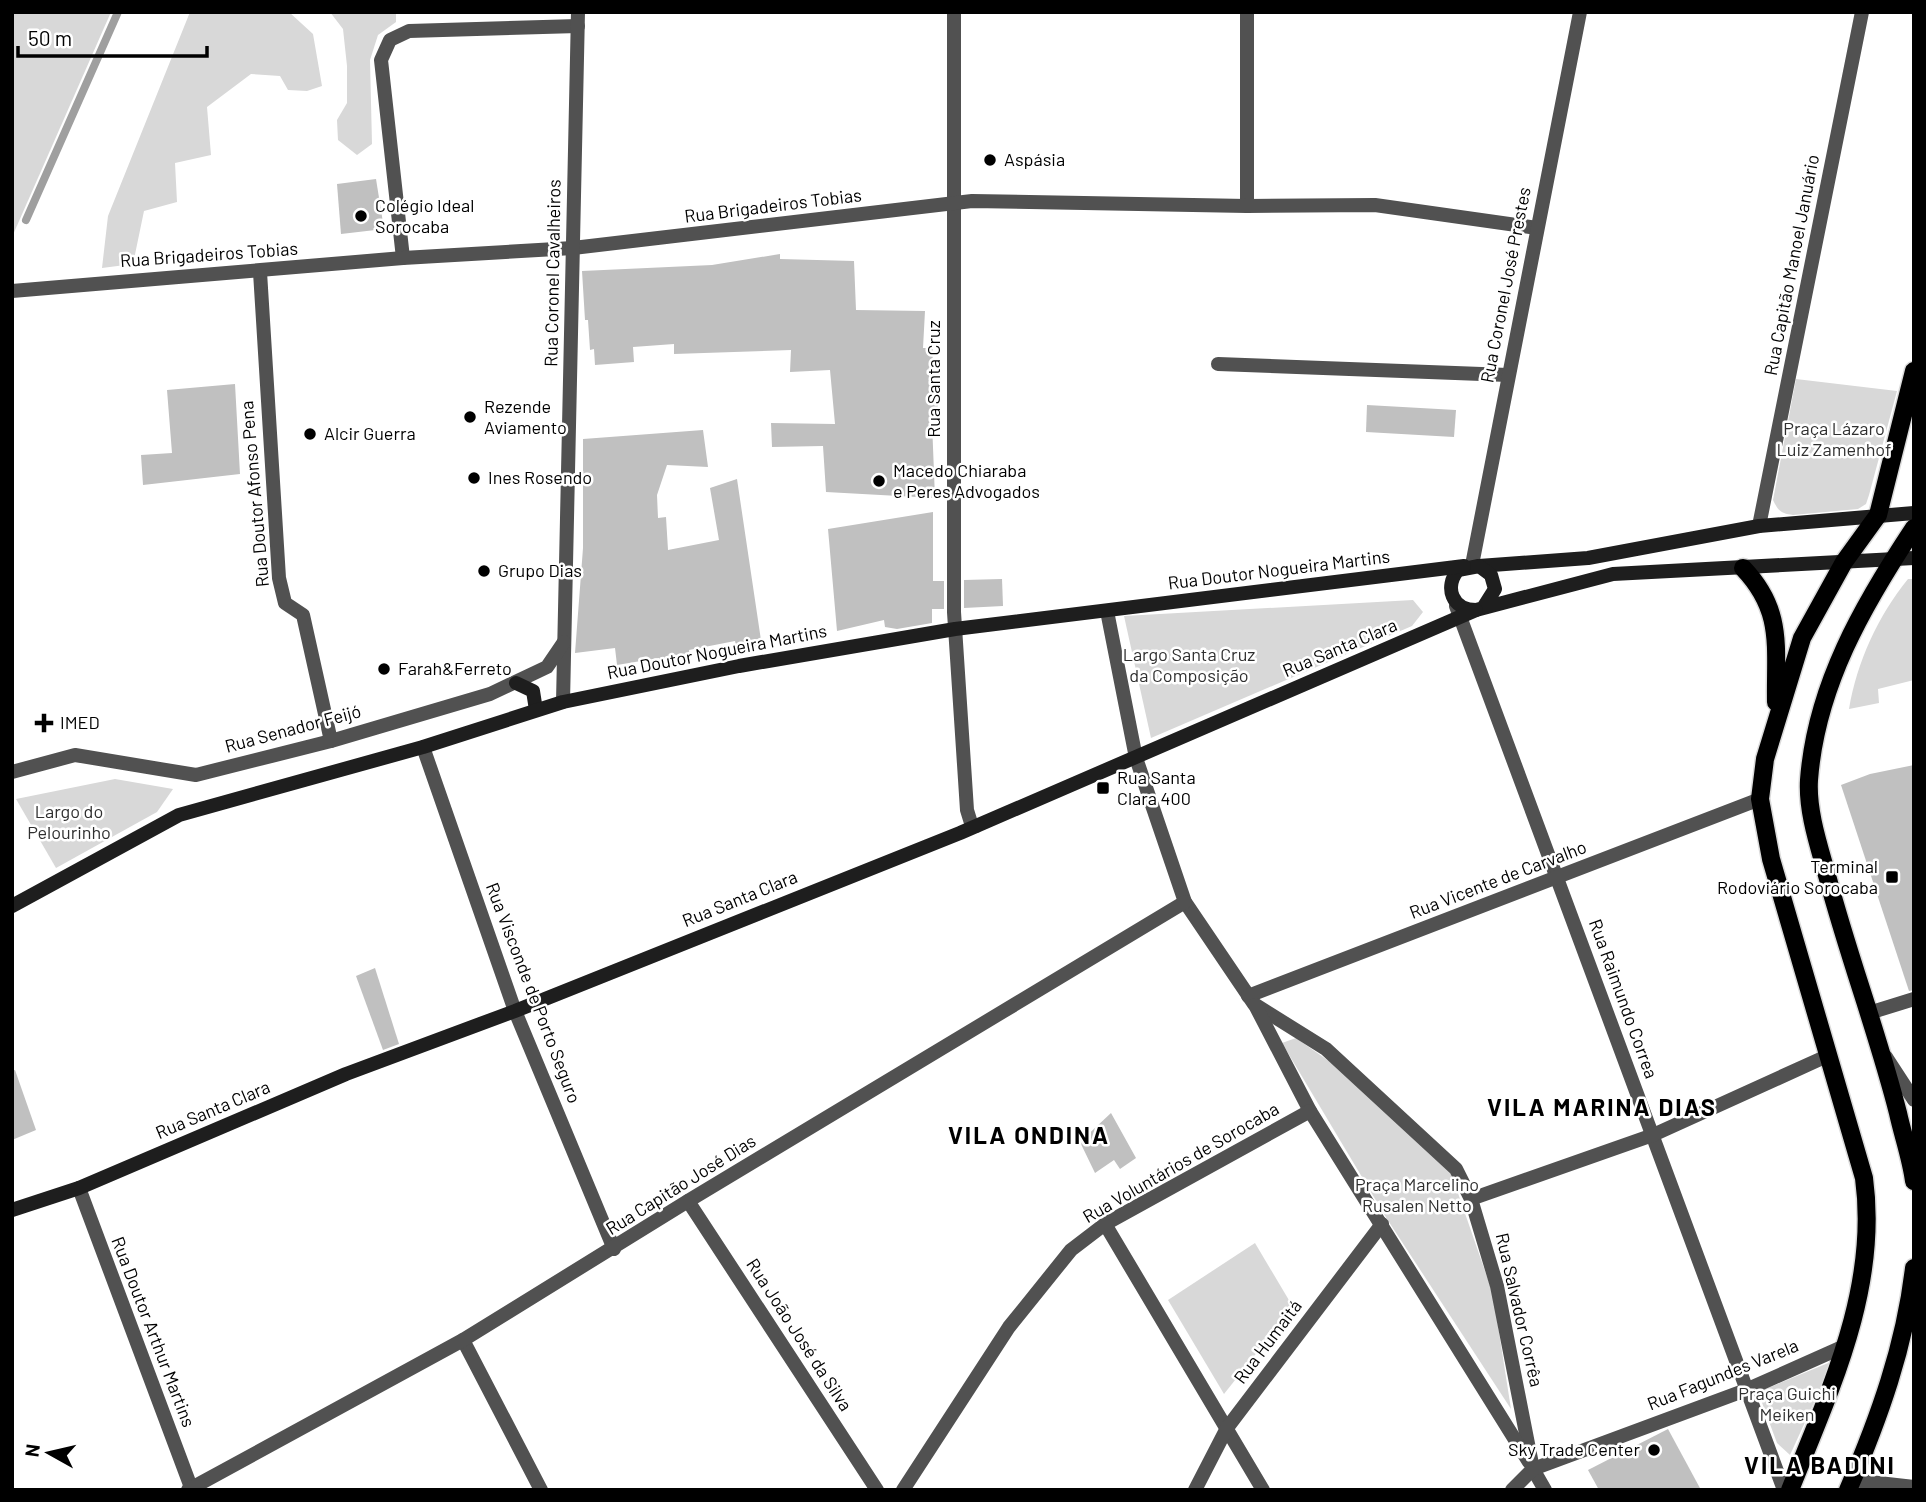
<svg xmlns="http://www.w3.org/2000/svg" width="1926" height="1502" viewBox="0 0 1926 1502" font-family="Barlow,sans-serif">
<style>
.green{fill:#d8d8d8}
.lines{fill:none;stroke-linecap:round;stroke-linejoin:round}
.stream{stroke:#9f9f9f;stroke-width:8}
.building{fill:#c0c0c0}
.primary-casing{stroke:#dbdbdb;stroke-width:21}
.service{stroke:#515151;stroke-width:14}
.minor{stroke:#515151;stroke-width:14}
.secondary{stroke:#1e1e1e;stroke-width:14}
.primary{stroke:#000;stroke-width:18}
.poi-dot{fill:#000;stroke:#fff;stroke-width:2.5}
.labels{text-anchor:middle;stroke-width:5;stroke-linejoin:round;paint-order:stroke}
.poi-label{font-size:18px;fill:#000;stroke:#fff;text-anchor:start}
.street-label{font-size:18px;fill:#000;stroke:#fff}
.park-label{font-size:18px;fill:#2f2f2f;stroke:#fff}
.district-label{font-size:24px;font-weight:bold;letter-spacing:2px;fill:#000;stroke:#fff}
</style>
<rect width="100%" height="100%" fill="#fff"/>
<!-- green -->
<g class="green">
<path d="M 12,12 L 111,12 L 12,237 Z"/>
<path d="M 190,12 L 289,12 L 313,34 L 322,86 L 307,91 L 288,90 L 280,76 L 251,74 L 207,107 L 211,155 L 175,163 L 177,202 L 144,211 L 133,264 L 102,268 L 108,216 Z"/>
<path d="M 330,12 L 396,12 L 396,22 L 378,35 L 370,60 L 372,144 L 357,155 L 338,140 L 337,120 L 347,103 L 347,66 L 343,29 Z"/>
<path d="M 1796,379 L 1897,391 L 1869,495 L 1866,504 L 1858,509 L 1793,515 C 1782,514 1778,511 1773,500 Z"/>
<path d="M 1908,579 L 1914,579 L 1914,680 L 1878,689 L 1879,703 L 1849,709 C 1857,662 1878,616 1908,579 Z"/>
<path d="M 1413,600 L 1423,612 L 1412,626 L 1151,738 L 1124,616 Z"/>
<path d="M 115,779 L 173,789 L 157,812 L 56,868 L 16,799 Z"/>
<path d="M 1296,1038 L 1333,1064 L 1451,1173 L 1493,1294 L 1511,1409 L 1387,1219 L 1282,1043 Z"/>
<path d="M 1255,1243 L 1293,1307 L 1224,1394 L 1168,1300 Z"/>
<path d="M 1833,1361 L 1790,1455 L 1777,1443 L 1758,1392 Z"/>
</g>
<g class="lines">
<!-- stream -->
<path class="stream" d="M 26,220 L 118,12"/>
</g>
<!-- building -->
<g class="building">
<path d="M 376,179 L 384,229 L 341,234 L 337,184 Z"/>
<path d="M 780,254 L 780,259 L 854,261 L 856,310 L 925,311 L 923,348 L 933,348 L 931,399 L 938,399 L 937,422 L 932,422 L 935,498 L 826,492 L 823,446 L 772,447 L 771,423 L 835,424 L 830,370 L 790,372 L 791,350 L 674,354 L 674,344 L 633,347 L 634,362 L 595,365 L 594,349 L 590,350 L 588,320 L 585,320 L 582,271 L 712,265 Z"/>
<path d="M 235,384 L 240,474 L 143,485 L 141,455 L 172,453 L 167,390 Z"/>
<path d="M 1367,405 L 1456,410 L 1454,437 L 1366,432 Z"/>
<path d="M 703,430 L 708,467 L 667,465 L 657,495 L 658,518 L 666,517 L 668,550 L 719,540 L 710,488 L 737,479 L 762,647 L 737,651 L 735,641 L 689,650 L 690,658 L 660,664 L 659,658 L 617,665 L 615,648 L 575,653 L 583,548 L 583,439 Z"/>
<path d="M 933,512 L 933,581 L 944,581 L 944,609 L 932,609 L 932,623 L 897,629 L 885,627 L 884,620 L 837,631 L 828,529 Z"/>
<path d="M 1002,579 L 1003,606 L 964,608 L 964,580 Z"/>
<path d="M 1914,765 L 1914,990 L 1909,991 L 1841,785 L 1870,774 Z"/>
<path d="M 375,968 L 399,1044 L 383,1050 L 356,976 Z"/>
<path d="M 15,1070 L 36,1130 L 12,1140 L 12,1071 Z"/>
<path d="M 1111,1113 L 1136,1158 L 1120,1169 L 1114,1160 L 1095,1173 L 1080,1142 Z"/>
<path d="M 1668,1429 L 1701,1490 L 1599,1490 L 1588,1470 Z"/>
</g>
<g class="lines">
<!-- primary casing -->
<g class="primary-casing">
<g id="primary">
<path d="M 1914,528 C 1863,605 1816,686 1809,780 C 1807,813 1820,849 1828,879 C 1849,958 1878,1034 1898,1113 C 1903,1136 1911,1158 1914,1181"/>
<path d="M 1743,568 C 1784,611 1775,647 1776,702"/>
<path d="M 1790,1490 C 1830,1390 1879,1288 1864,1178 L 1771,859 L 1760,799 L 1765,759 L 1802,638 L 1844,562 L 1878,515 L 1914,371"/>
<path d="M 1848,1490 C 1879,1418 1905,1346 1914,1268"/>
</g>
</g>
<!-- service -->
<g class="service">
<path d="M 403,258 L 381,60 L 390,40 L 409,31 L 578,26"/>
<path d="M 1218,364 L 1508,375"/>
<path d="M 1869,1013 L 1914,999"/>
</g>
<!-- minor -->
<g class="minor">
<path d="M 954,12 L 954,612 L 967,810 L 971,823 L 976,826"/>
<path d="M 1247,206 L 1247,12"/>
<path d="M 260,272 L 279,578 L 285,603 L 303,615 L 331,741"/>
<path d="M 12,291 L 403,258 L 573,248 L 972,201 L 1247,206 L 1375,205 L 1537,228"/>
<path d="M 1759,526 L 1862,12"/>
<path d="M 1472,565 L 1580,12"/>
<path d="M 1456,606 L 1784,1490"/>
<path d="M 1107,611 L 1136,758 L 1185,902 L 1254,1004 L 1326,1049 L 1456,1169 L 1471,1199 L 1497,1286 L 1533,1469 L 1545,1490"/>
<path d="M 563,702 L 578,12"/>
<path d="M 423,747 L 515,1011 L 614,1249"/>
<path d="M 12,772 L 75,755 L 196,775 L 331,741 L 490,694 L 547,667 L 564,642"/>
<path d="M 1248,996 L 1760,799"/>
<path d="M 1255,1005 L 1310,1111 L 1529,1462"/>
<path d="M 1886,1057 L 1914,1100"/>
<path d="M 79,1188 L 192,1490"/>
<path d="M 1471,1199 L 1653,1135 L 1827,1056"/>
<path d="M 688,1201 L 877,1490"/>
<path d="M 1105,1224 L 1263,1490"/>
<path d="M 463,1340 L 541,1490"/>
<path d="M 1852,1480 L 1914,1487"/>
<path d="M 188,1490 L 463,1340 L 688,1201 L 1185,902"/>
<path d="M 903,1490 L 1009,1327 L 1071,1250 L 1105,1224 L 1310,1111"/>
<path d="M 1195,1490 L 1227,1428 L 1382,1224"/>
<path d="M 1512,1490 L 1533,1469 L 1746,1390 L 1847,1345"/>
</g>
<!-- secondary -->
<g class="secondary">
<path d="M 1479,566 L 1588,558 L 1759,526 L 1914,513"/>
<path d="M 1483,608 L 1495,589 L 1491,575 L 1479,566 L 1458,570 C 1444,587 1452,610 1476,610 L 1613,574 L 1914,558"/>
<path d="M 516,683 L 533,691 L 536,710"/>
<path d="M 12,906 L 179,815 L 423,747 L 563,702 L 739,666 L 955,629 L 1464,566"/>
<path d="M 12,1210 L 79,1188 L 346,1074 L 515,1011 L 960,833 L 1476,610"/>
</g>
<!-- primary -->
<use href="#primary" class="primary"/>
</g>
<!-- markers -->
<g class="poi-dot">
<circle cx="990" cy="160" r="7"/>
<circle cx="361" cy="216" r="7"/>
<circle cx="470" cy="417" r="7"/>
<circle cx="310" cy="434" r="7"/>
<circle cx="474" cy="478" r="7"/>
<circle cx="879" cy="481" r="7"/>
<circle cx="484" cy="571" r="7"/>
<circle cx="384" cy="669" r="7"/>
<path d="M40.5 712.5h7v7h7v7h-7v7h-7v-7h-7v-7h7z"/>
<rect x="1096" y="781" width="14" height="14" rx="3.5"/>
<rect x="1885" y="870" width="14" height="14" rx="3.5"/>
<circle cx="1654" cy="1450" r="7"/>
</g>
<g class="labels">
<!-- poi labels -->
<g class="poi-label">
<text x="1004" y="166">Aspásia</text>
<text x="375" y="212">Colégio Ideal<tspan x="375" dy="21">Sorocaba</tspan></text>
<text x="484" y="413">Rezende<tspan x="484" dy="21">Aviamento</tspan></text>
<text x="324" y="440">Alcir Guerra</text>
<text x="893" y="477">Macedo Chiaraba<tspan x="893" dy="21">e Peres Advogados</tspan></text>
<text x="488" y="484">Ines Rosendo</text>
<text x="498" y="577">Grupo Dias</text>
<text x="398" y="675">Farah&amp;Ferreto</text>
<text x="60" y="729">IMED</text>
<text x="1117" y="784">Rua Santa<tspan x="1117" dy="21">Clara 400</tspan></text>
<text x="1878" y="873" text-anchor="end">Terminal<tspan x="1878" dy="21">Rodoviário Sorocaba</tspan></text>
<text x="1640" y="1456" text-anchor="end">Sky Trade Center</text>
</g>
<!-- street labels -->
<g class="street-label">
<text transform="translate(773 206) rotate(-7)" y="6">Rua Brigadeiros Tobias</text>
<text transform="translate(209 255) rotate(-4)" y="6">Rua Brigadeiros Tobias</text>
<text transform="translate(1792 265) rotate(-79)" y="6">Rua Capitão Manoel Januário</text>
<text transform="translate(553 273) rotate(-89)" y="6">Rua Coronel Cavalheiros</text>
<text transform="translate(1506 285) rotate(-79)" y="6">Rua Coronel José Prestes</text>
<text transform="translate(934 379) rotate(-90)" y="6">Rua Santa Cruz</text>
<text transform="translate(255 494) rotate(-95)" y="6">Rua Doutor Afonso Pena</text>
<text transform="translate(1279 570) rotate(-7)" y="6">Rua Doutor Nogueira Martins</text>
<text transform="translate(1340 648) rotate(-23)" y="6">Rua Santa Clara</text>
<text transform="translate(717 652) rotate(-11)" y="6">Rua Doutor Nogueira Martins</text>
<text transform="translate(293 729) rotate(-15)" y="6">Rua Senador Feijó</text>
<text transform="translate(1498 880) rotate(-21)" y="6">Rua Vicente de Carvalho</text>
<text transform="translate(740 899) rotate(-22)" y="6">Rua Santa Clara</text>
<text transform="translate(533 993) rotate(69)" y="6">Rua Visconde de Porto Seguro</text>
<text transform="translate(1623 999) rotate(70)" y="6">Rua Raimundo Correa</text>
<text transform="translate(213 1110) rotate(-23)" y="6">Rua Santa Clara</text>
<text transform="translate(1181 1163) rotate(-30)" y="6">Rua Voluntários de Sorocaba</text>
<text transform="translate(681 1185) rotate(-32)" y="6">Rua Capitão José Dias</text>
<text transform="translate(1519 1310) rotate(77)" y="6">Rua Salvador Corrêa</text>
<text transform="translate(153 1332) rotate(69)" y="6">Rua Doutor Arthur Martins</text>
<text transform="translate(799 1335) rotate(57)" y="6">Rua João José da Silva</text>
<text transform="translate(1268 1342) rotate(-53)" y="6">Rua Humaitá</text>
<text transform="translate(1723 1375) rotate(-22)" y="6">Rua Fagundes Varela</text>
</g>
<!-- park labels -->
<g class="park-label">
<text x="1834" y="435">Praça Lázaro<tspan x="1834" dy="21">Luiz Zamenhof</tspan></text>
<text x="1189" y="661">Largo Santa Cruz<tspan x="1189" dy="21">da Composição</tspan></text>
<text x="69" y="818">Largo do<tspan x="69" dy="21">Pelourinho</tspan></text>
<text x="1417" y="1191">Praça Marcelino<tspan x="1417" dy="21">Rusalen Netto</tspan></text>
<text x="1787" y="1400">Praça Guichi<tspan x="1787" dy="21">Meiken</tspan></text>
</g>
<!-- district labels -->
<g class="district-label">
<text x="1602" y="1116">VILA MARINA DIAS</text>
<text x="1029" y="1144">VILA ONDINA</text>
<text x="1820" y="1474">VILA BADINI</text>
</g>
</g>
<!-- border -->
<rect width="1926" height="1502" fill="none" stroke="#000000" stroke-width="28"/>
<!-- north arrow -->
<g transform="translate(49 1453) rotate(278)" stroke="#ffffff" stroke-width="5" paint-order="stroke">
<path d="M0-5L12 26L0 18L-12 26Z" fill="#000000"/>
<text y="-10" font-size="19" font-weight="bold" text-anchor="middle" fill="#000000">N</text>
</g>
<!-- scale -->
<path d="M18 46v10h189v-10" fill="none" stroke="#000000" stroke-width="3.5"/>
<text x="28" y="46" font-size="21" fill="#000000" stroke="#ffffff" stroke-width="5" paint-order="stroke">50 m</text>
</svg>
